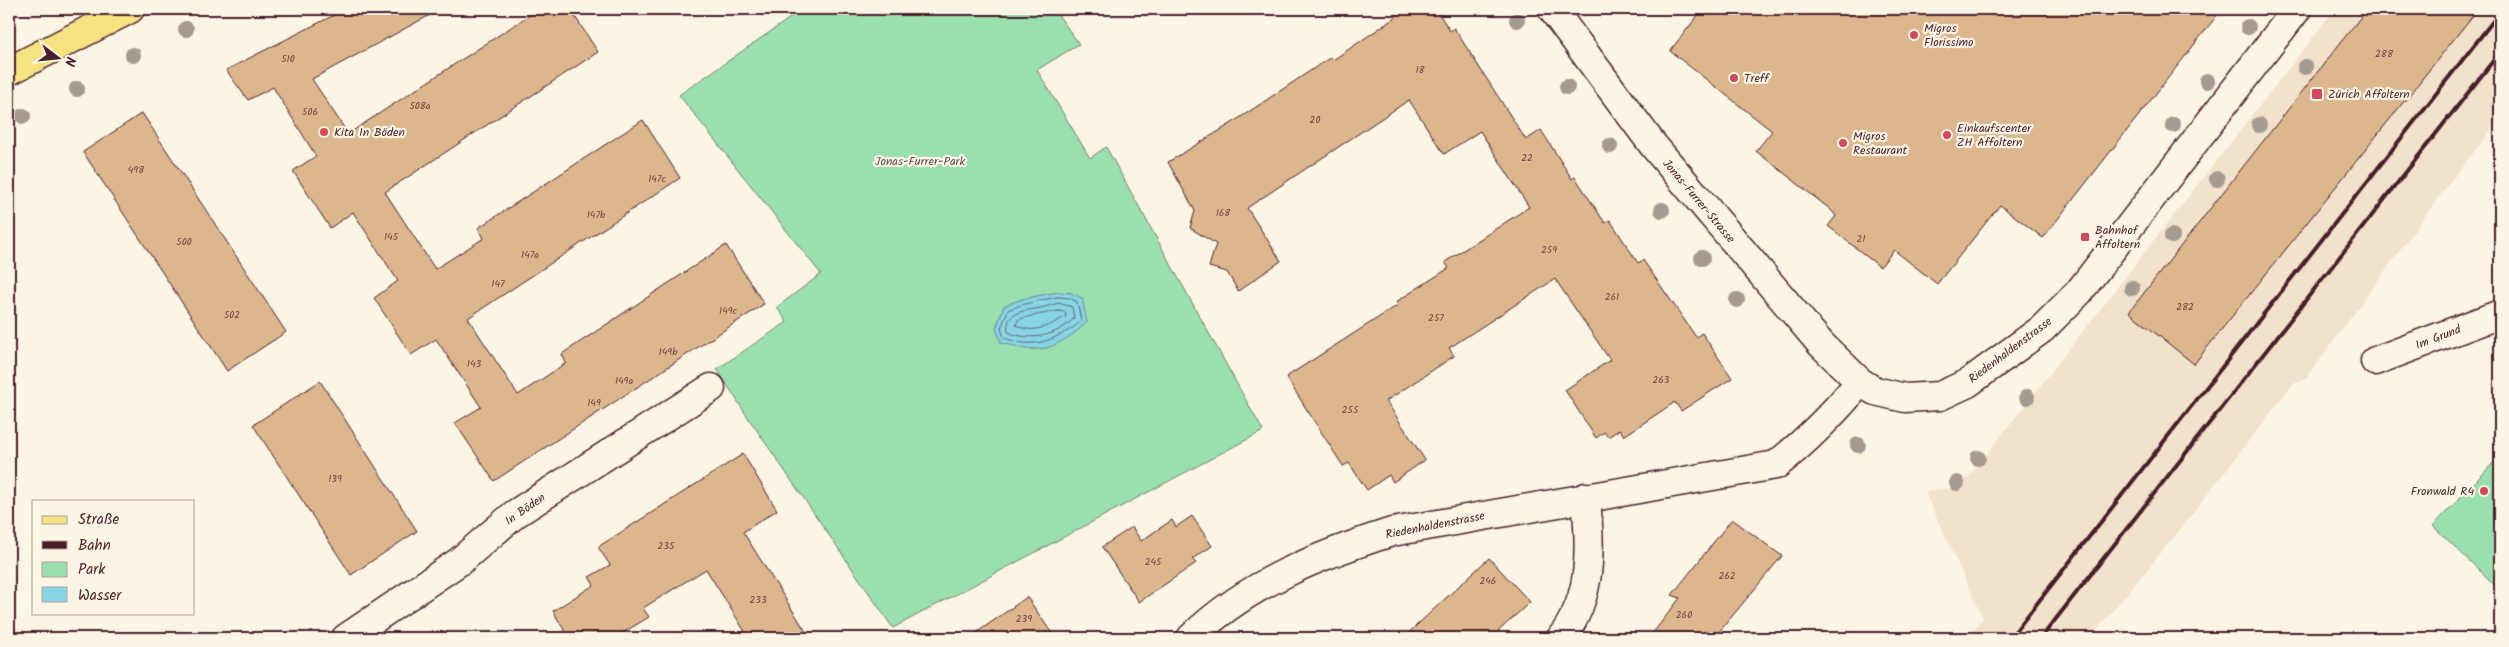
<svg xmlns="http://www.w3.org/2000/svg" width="2509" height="647" viewBox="0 0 2509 647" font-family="Kalam,sans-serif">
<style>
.built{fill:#f2e2cb}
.green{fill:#99e0ae;stroke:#72806c;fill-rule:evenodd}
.water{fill:#87d4e5;stroke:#6f8c9b}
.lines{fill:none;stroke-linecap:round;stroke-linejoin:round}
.shore{stroke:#626775;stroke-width:1}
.building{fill:#dcb78e;stroke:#4a1f2b}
.minor-casing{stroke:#4a1f2b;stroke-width:31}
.major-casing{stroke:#4a1f2b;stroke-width:31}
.minor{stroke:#fcf5e5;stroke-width:28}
.major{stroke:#f5e382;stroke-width:28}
.rail{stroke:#4a1f2b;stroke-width:4}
.tree{fill:#a59a91}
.poi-dot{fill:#d1495b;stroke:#fcf5e5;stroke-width:2}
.labels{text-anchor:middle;stroke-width:4.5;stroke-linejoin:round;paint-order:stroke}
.number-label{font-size:10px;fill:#6e4544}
.poi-label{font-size:12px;fill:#4a1f2b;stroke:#fcf5e5;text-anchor:start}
.park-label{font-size:12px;fill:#5e4f4c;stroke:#fcf5e5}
.street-label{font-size:12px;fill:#4a1f2b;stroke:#fcf5e5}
</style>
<rect width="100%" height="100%" fill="#fcf5e5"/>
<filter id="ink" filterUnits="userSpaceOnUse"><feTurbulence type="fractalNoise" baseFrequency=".02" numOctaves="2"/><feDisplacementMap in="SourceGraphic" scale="10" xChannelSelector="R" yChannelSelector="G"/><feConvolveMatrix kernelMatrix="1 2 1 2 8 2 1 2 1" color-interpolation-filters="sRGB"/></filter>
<g filter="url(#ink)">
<!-- built -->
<path class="built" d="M 2335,9 L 2500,9 L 2500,119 L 2447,186 L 2306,379 L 2293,384 L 2174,537 L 2090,638 L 1966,638 L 1983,618 L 1925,493 L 1938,489 L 1954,488 L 1968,478 Z"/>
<!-- green -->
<g class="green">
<path d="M 803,9 L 1054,9 L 1079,44 L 1037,70 L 1090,158 L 1106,147 L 1263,431 L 893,628 L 747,416 L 717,369 L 787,322 L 777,307 L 821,274 L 679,95 ZM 1058,292 L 1071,293 L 1087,322 C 1071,338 1035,359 1013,344 C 1007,340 1001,333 996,328 L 1004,306 C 1021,298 1039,296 1058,292 Z"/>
<path d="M 2500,456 L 2500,590 L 2433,526 Z"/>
</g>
<!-- water -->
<path class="water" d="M 1058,292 L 1071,293 L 1082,298 L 1087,322 C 1075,334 1053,350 1036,349 C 1025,349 1012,345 1001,343 L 996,328 L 1004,306 C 1021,298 1039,296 1058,292 Z"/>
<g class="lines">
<!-- shore -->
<g class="shore">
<path d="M 1058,297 L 1070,298 L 1077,302 L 1081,320 C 1076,327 1069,330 1062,334 C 1040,345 1028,346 1004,338 L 1001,328 L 1008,310 C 1024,303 1041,300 1058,297 Z"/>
<path d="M 1059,303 L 1072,307 L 1074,318 C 1058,336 1030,342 1008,332 C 1005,313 1021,311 1035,309 C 1043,308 1051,305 1059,303 Z"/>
<path d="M 1059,311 L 1065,312 L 1066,316 C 1050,326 1033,335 1016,325 L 1018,320 C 1026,316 1049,313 1059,311 Z"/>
</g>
</g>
<!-- building -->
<g class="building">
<path d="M 346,9 L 441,9 L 312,79 L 348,134 L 539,9 L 570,9 L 598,52 L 385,192 L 435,269 L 484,238 L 478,228 L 643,120 L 680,178 L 468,318 L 518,395 L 566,363 L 562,354 L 726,245 L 764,304 L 494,481 L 455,423 L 481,407 L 436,339 L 411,355 L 374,298 L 398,281 L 353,212 L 330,228 L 293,171 L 316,156 L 273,87 L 248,100 L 226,70 Z"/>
<path d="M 1396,9 L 1436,9 L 1450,31 L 1454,28 L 1526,140 L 1541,130 L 1572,179 L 1575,177 L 1605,223 L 1610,220 L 1638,263 L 1643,260 L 1696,337 L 1702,333 L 1732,378 L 1681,411 L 1675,402 L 1624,436 L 1620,429 L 1608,437 L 1604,432 L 1596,438 L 1565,390 L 1610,360 L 1555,279 L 1449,348 L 1454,356 L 1386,401 L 1425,460 L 1393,482 L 1389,475 L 1367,490 L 1349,463 L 1343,466 L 1286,377 L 1398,305 L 1396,302 L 1449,268 L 1445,262 L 1529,207 L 1480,131 L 1444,154 L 1409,100 L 1247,208 L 1281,261 L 1238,291 L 1227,272 L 1209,267 L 1216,244 L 1190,228 L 1195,211 L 1168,162 L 1229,125 L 1331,57 L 1333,60 L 1396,17 Z"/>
<path d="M 1703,9 L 2222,9 L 2043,238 L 2000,205 L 1937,284 L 1894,250 L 1880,267 L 1828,226 L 1836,216 L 1831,210 L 1756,151 L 1772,131 L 1670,51 Z"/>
<path d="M 2367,9 L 2478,9 L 2194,364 L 2129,312 Z"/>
<path d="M 142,113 L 286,332 L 227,371 L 83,152 Z"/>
<path d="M 320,381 L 417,531 L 351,575 L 253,425 Z"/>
<path d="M 743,454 L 777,510 L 743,532 L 810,638 L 749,638 L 706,569 L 643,608 L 649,617 L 614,638 L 569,638 L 553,611 L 594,585 L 589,577 L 610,565 L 598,547 Z"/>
<path d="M 1192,516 L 1212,546 L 1192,559 L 1196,563 L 1139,602 L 1102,547 L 1132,527 L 1141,541 L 1172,520 L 1176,527 Z"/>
<path d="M 1732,519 L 1782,556 L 1714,638 L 1649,638 L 1680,598 L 1672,595 Z"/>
<path d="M 1489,558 L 1530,602 L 1491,638 L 1403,638 Z"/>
<path d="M 1027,597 L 1055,638 L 969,638 Z"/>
</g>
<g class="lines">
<!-- minor casing -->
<g class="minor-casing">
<g id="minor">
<path d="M 1552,9 L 1653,145 L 1821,344 L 1860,382 L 1875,391 L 1905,398 L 1940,396 L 1968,383 L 2042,329 L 2079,292 L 2297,9"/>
<path d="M 2375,361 L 2500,314"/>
<path d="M 346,638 L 460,561 L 515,514 L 711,388"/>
<path d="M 1191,638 C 1246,584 1319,555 1392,532 L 1776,465 C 1808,440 1834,413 1860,382"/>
<path d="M 1561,638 C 1594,596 1590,547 1586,497"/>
</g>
</g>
<!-- major casing -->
<g class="major-casing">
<path id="major" d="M 9,71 L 130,9"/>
</g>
<!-- minor -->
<use href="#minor" class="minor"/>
<!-- major -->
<use href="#major" class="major"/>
<!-- rail -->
<g class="rail">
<path d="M 2010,638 L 2500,12"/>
<path d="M 2041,638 L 2500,52"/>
</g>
</g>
<!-- trees -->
<g class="tree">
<circle cx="1517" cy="20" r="8"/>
<circle cx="2248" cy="27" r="8"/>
<circle cx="186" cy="29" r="8"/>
<circle cx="133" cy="55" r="8"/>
<circle cx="2305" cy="67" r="8"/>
<circle cx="2207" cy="81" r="8"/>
<circle cx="1567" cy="87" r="8"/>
<circle cx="77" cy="89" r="8"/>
<circle cx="23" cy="116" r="8"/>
<circle cx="2173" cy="125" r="8"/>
<circle cx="2259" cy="125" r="8"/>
<circle cx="1610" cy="146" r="8"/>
<circle cx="2217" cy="179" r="8"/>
<circle cx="1662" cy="210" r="8"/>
<circle cx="2172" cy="236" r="8"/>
<circle cx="1702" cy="258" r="8"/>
<circle cx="2132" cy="288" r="8"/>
<circle cx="1737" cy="300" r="8"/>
<circle cx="2027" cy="397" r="8"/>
<circle cx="1858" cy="445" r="8"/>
<circle cx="1978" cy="458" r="8"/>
<circle cx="1957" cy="483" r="8"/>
</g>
</g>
<!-- markers -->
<g class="poi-dot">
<circle cx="1914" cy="35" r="5"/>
<circle cx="1734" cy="78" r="5"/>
<rect x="2311" y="88" width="12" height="12" rx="2.5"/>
<circle cx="324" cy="132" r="5"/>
<circle cx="1947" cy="135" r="5"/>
<circle cx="1843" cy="143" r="5"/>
<rect x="2080" y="232" width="10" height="10" rx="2.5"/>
<circle cx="2484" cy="491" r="5"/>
</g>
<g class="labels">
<!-- number labels -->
<g class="number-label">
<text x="2384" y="57">288</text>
<text x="288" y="62">510</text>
<text x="1420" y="73">18</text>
<text x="420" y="109">508a</text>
<text x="310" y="115">506</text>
<text x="1315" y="123">20</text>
<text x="1527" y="161">22</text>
<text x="136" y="173">498</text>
<text x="657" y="182">147c</text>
<text x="1223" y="216">168</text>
<text x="596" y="218">147b</text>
<text x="391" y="240">145</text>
<text x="1861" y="242">21</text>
<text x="184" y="245">500</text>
<text x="1549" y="253">259</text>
<text x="530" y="258">147a</text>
<text x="498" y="287">147</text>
<text x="1612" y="300">261</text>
<text x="2185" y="310">282</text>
<text x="728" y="314">149c</text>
<text x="232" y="318">502</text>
<text x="1436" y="321">257</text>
<text x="668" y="355">149b</text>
<text x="474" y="367">143</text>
<text x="1661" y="383">263</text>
<text x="624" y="384">149a</text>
<text x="594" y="406">149</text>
<text x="1350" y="413">255</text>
<text x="335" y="482">139</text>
<text x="666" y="549">235</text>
<text x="1153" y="565">245</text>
<text x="1727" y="579">262</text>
<text x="1488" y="584">246</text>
<text x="758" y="603">233</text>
<text x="1684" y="618">260</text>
<text x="1024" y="622">239</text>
</g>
<!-- poi labels -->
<g class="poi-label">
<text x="1924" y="32">Migros<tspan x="1924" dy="14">Florissimo</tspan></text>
<text x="1744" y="82">Treff</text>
<text x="2328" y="98">Zürich Affoltern</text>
<text x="1957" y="132">Einkaufscenter<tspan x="1957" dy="14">ZH Affoltern</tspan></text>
<text x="334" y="136">Kita In Böden</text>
<text x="1853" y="140">Migros<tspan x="1853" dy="14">Restaurant</tspan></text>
<text x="2095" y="234">Bahnhof<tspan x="2095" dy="14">Affoltern</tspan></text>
<text x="2474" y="495" text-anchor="end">Fronwald R4</text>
</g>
<!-- park labels -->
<g class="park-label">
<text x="920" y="165">Jonas-Furrer-Park</text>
</g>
<!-- street labels -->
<g class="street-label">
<text transform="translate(1699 201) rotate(50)" y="4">Jonas-Furrer-Strasse</text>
<text transform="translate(2438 337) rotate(-21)" y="4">Im Grund</text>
<text transform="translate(2010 350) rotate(-37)" y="4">Riedenhaldenstrasse</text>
<text transform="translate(525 509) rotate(-35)" y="4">In Böden</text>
<text transform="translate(1435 525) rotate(-11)" y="4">Riedenhaldenstrasse</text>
</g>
</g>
<!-- margin -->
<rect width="2509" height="647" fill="none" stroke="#fcf5e5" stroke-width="30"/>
<rect x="15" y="15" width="2479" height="617" fill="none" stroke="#4a1f2b" stroke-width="2" filter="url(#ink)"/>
<!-- legend -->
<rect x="32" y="500" width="162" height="115" fill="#fcf5e5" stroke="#b59f9b"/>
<rect x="42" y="516" width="25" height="8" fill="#f5e382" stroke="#b59f9b"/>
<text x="78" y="524" font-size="15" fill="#4a1f2b">Straße</text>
<rect x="42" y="541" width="25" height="8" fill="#4a1f2b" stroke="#b59f9b"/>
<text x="78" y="550" font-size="15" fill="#4a1f2b">Bahn</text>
<rect x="42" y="562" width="25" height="15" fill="#99e0ae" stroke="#b59f9b"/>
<text x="78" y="574" font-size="15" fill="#4a1f2b">Park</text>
<rect x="42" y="587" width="25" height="15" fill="#87d4e5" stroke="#b59f9b"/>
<text x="78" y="600" font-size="15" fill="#4a1f2b">Wasser</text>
<!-- north arrow -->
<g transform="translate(58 58) rotate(106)" stroke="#fcf5e5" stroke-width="4" paint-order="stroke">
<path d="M0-4L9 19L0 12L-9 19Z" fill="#4a1f2b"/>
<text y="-8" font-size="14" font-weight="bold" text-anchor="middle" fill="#4a1f2b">N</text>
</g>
</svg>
